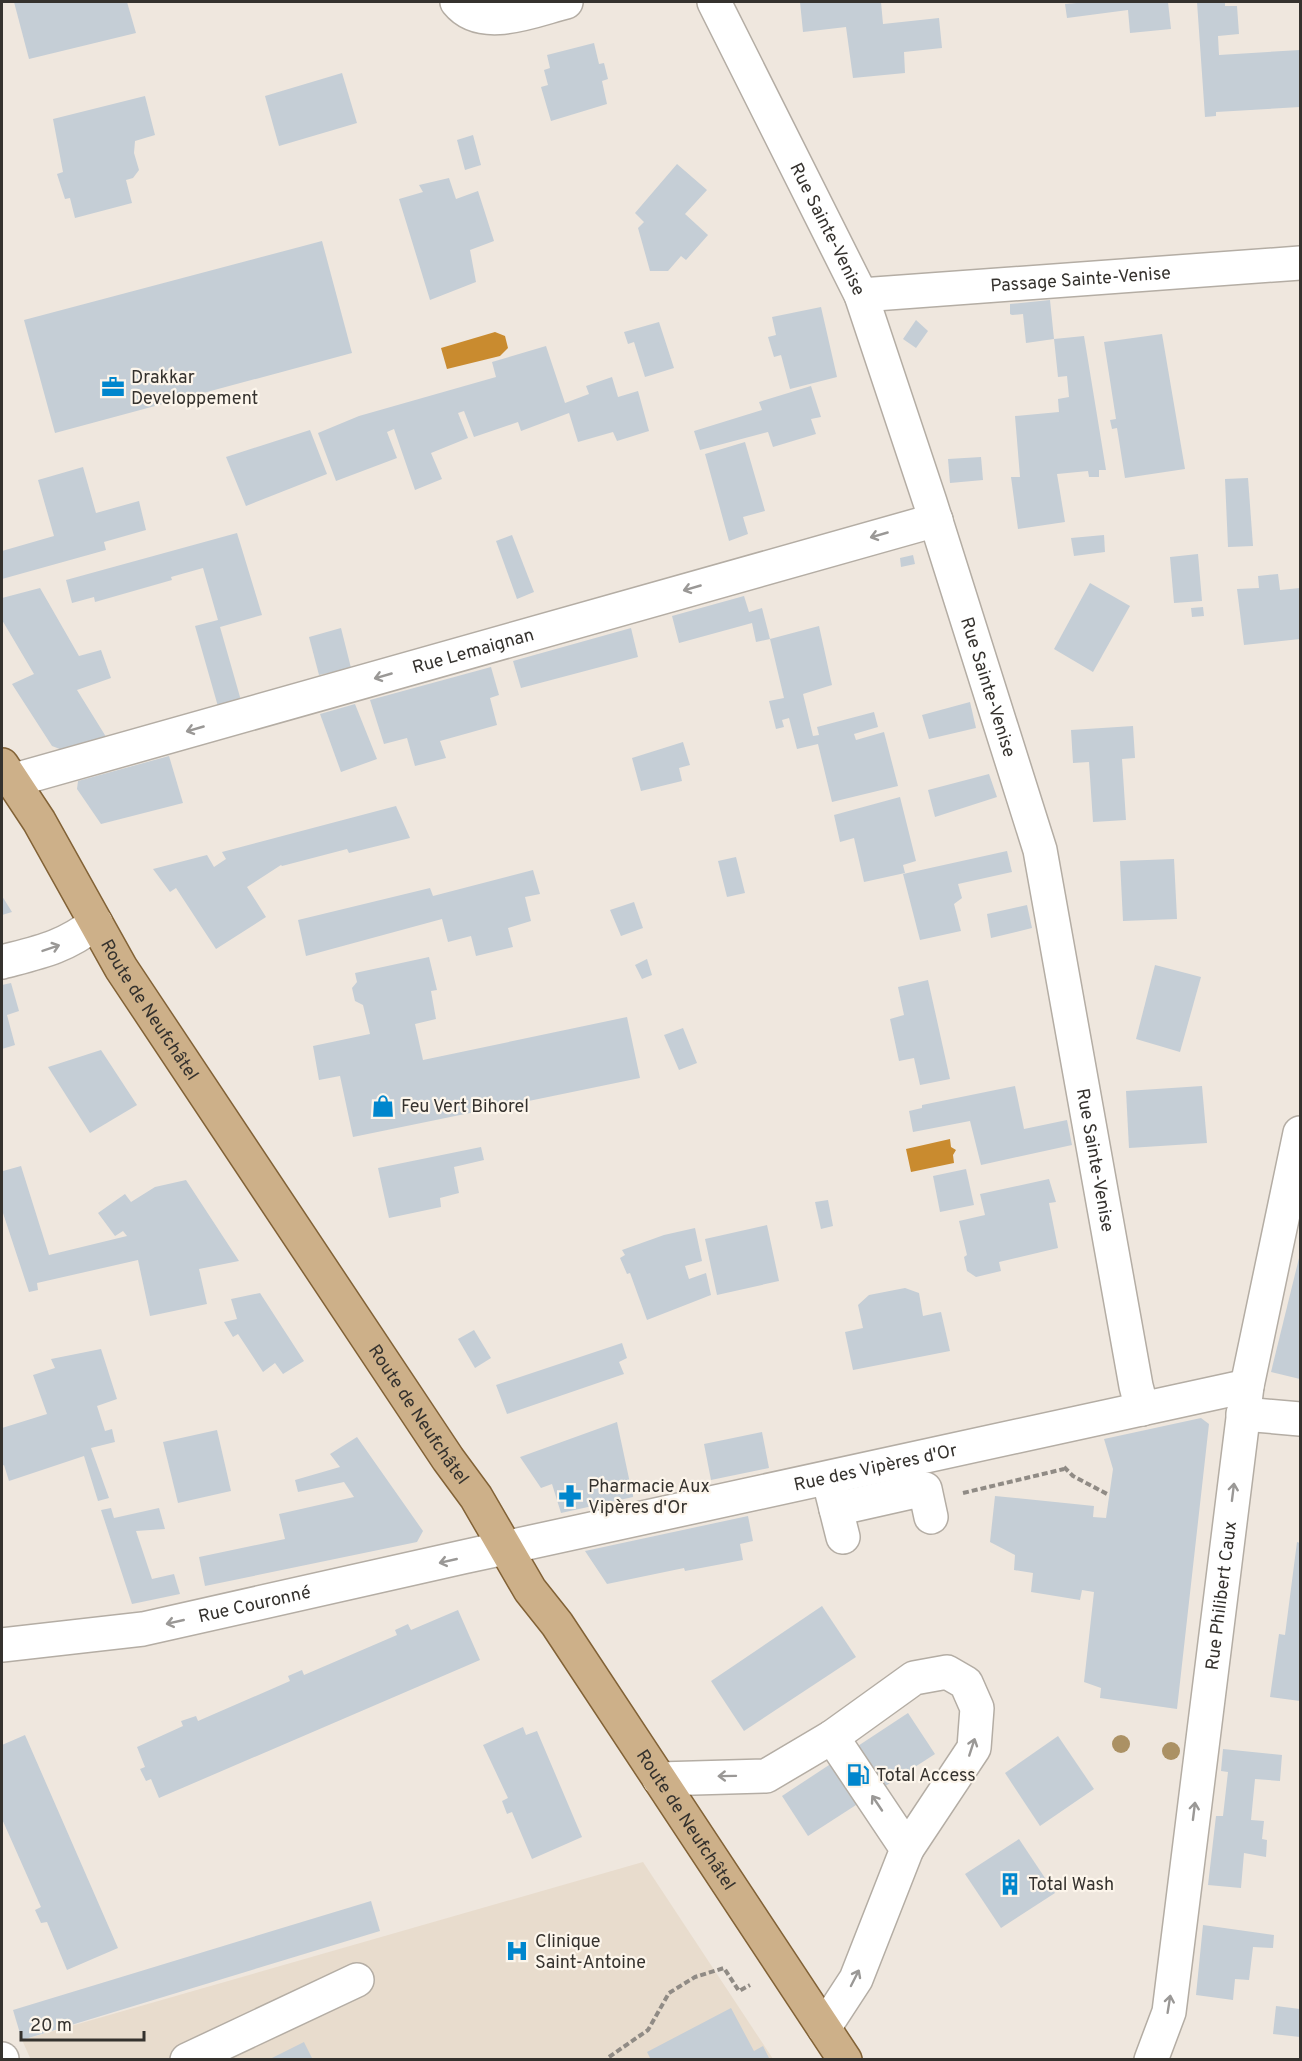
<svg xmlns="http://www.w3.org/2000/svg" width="1302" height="2061" viewBox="0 0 1302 2061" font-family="Overpass,sans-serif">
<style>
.built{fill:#e8dccd}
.water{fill:#c98b2f}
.building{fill:#c5ced6}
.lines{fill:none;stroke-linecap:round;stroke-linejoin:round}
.minor-casing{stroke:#b4ada4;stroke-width:36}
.major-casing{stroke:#826236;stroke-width:36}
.path{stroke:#908b85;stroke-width:4;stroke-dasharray:6 3;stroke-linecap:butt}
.minor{stroke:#fff;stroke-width:33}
.major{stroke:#cdb089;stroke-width:33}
.tree{fill:#ab9164}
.oneway{stroke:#9a9896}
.labels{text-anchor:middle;stroke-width:4.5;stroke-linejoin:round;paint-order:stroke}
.street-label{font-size:18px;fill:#35322e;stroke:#fcf5eb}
.poi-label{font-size:18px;fill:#35322e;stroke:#fcf5eb;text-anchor:start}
</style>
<rect width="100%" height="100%" fill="#efe7de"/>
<!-- built -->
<path class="built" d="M 643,1862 L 773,2059 L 31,2060 L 22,2040 Z"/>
<!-- water -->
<g class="water">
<path d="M 495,332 L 505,336 L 508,348 L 500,356 L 447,369 L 441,348 Z"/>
<path d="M 950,1139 L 951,1147 L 956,1150 L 953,1155 L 954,1163 L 911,1172 L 906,1149 Z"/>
</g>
<!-- building -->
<g class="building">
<path d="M 14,2 L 127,2 L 136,33 L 29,59 Z"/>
<path d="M 800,2 L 881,2 L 883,24 L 939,18 L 942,48 L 904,52 L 905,73 L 853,78 L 846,27 L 803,32 Z"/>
<path d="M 1088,2 L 1168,2 L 1171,29 L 1130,33 L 1128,10 L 1067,18 L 1065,4 Z"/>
<path d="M 1197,2 L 1225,2 L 1225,6 L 1237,6 L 1239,34 L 1218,36 L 1219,55 L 1300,50 L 1300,107 L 1216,112 L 1216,116 L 1205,117 Z"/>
<path d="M 594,43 L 599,64 L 604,63 L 608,79 L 602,81 L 607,104 L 551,121 L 541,87 L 548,85 L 544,70 L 550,68 L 547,55 Z"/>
<path d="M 342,73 L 357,123 L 279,146 L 265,96 Z"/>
<path d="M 145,96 L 155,135 L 135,141 L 134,153 L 139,170 L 133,178 L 126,180 L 132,203 L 75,218 L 70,198 L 65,199 L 57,174 L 63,172 L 53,119 Z"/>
<path d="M 473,135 L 481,165 L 465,170 L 457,140 Z"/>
<path d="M 677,164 L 707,190 L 685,214 L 708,235 L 686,260 L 681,256 L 668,271 L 650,271 L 638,228 L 644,222 L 635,213 Z"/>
<path d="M 449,178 L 456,199 L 478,191 L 494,241 L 470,250 L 476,282 L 430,300 L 399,199 L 423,192 L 419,185 Z"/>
<path d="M 322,241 L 352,353 L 55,433 L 24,320 Z"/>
<path d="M 1050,300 L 1054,339 L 1026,343 L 1023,314 L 1012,315 L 1010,314 L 1010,304 Z"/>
<path d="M 821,307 L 837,377 L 790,389 L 781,355 L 774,357 L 768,337 L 776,335 L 772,317 Z"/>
<path d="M 916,320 L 928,331 L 916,348 L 903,339 Z"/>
<path d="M 659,322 L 674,368 L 645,377 L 634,342 L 628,344 L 624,332 Z"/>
<path d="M 1162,334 L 1185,469 L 1125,478 L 1117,428 L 1112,429 L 1110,420 L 1116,419 L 1104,342 Z"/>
<path d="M 1084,336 L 1106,470 L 1099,470 L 1099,477 L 1089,477 L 1088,471 L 1057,474 L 1065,522 L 1018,529 L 1011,477 L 1020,477 L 1015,416 L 1059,412 L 1058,399 L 1069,397 L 1067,376 L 1058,377 L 1054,339 Z"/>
<path d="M 546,346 L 565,403 L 589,394 L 586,386 L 612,377 L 618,397 L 638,391 L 649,431 L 617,441 L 613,432 L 578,442 L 569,413 L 521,431 L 518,422 L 474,437 L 464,411 L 458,413 L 468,438 L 431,453 L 442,479 L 415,490 L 394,429 L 387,432 L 397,458 L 336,481 L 318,433 L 359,416 L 496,377 L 492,362 Z"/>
<path d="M 811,386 L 821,417 L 811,419 L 816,434 L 773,447 L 768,432 L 700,450 L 694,431 L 762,410 L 759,402 Z"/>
<path d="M 310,430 L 327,474 L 246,506 L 226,457 Z"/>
<path d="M 745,442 L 765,511 L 743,517 L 748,534 L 729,541 L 705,454 Z"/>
<path d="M 981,457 L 983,480 L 950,483 L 948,459 Z"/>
<path d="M 83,467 L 96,513 L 139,501 L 146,530 L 104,542 L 106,550 L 2,579 L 2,551 L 54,536 L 38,480 Z"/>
<path d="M 1248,478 L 1253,546 L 1228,547 L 1225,479 Z"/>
<path d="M 237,533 L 262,615 L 220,627 L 242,704 L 219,710 L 195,626 L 218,620 L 203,568 L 171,577 L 172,580 L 95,602 L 94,597 L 72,603 L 66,580 Z"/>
<path d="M 512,535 L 534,592 L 517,599 L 496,541 Z"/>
<path d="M 1104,535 L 1105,552 L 1074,556 L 1071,538 Z"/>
<path d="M 1198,554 L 1202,601 L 1174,603 L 1170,557 Z"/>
<path d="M 913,555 L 915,564 L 901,567 L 900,558 Z"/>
<path d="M 1278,574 L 1280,590 L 1300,588 L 1300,639 L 1244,645 L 1237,589 L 1259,588 L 1258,576 Z"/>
<path d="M 1090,583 L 1130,606 L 1093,672 L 1054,649 Z"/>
<path d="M 40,588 L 79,656 L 101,650 L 111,678 L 77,690 L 108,740 L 65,751 L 52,746 L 12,684 L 34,674 L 2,620 L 2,598 Z"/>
<path d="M 744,596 L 749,612 L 762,608 L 770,639 L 756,642 L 752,623 L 679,643 L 672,616 Z"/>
<path d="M 1203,607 L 1204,616 L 1192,617 L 1191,608 Z"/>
<path d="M 819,626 L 832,685 L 803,694 L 813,736 L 819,735 L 817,727 L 874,712 L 878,727 L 854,734 L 856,740 L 884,732 L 898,786 L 832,802 L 818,744 L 797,749 L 789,718 L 782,720 L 784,727 L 776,729 L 769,701 L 784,698 L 770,639 Z"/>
<path d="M 341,628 L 351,668 L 319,675 L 309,637 Z"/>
<path d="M 631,628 L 638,657 L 521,688 L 513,661 Z"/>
<path d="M 491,667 L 499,695 L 490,698 L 497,725 L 440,741 L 446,758 L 415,766 L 407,738 L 384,744 L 370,700 Z"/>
<path d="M 970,702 L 976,728 L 929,739 L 922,715 Z"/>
<path d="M 355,704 L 377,759 L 341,772 L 320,714 Z"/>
<path d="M 1133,726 L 1135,758 L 1122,759 L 1126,820 L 1093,822 L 1089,762 L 1073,763 L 1071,730 Z"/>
<path d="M 683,742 L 690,765 L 679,768 L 682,781 L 641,791 L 632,758 Z"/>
<path d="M 169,756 L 183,803 L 101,824 L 77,789 L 78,781 Z"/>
<path d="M 989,774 L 997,797 L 935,817 L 928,790 Z"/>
<path d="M 900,797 L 916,861 L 903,865 L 905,873 L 864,882 L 854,838 L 840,842 L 834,815 Z"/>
<path d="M 396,806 L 410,838 L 349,853 L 347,849 L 282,866 L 281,865 L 247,887 L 266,917 L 216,949 L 176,888 L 170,892 L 153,869 L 207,855 L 214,867 L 226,859 L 222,852 Z"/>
<path d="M 1007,851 L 1012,872 L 958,884 L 962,898 L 954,904 L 961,931 L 920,940 L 903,874 Z"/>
<path d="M 736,857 L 745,893 L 727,897 L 718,861 Z"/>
<path d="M 1174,859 L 1177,919 L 1123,921 L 1120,861 Z"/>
<path d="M 533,870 L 540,894 L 525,897 L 531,921 L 508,928 L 513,947 L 476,956 L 471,936 L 448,942 L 442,919 L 306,956 L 298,920 L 430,888 L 433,896 Z"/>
<path d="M 2,896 L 12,912 L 2,915 Z"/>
<path d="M 634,902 L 643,928 L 621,936 L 610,910 Z"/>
<path d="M 1027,905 L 1032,928 L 991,938 L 987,914 Z"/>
<path d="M 429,957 L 437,990 L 431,991 L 436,1019 L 415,1024 L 423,1060 L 627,1017 L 640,1078 L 353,1137 L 340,1076 L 319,1080 L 313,1046 L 370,1034 L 363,1005 L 355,1001 L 352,988 L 357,982 L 355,973 Z"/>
<path d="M 647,959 L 652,975 L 642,979 L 635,965 Z"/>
<path d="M 1155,965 L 1201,977 L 1180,1052 L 1136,1039 Z"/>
<path d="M 928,980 L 950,1079 L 920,1085 L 914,1058 L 899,1061 L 890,1019 L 904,1015 L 898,987 Z"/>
<path d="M 11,983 L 19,1011 L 7,1015 L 15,1045 L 2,1049 L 2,985 Z"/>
<path d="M 683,1028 L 697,1063 L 679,1070 L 664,1035 Z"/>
<path d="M 101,1050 L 137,1105 L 90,1133 L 48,1067 Z"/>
<path d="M 1015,1086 L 1024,1129 L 1067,1120 L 1072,1145 L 981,1165 L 970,1121 L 913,1132 L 909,1111 L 922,1108 L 922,1105 Z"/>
<path d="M 1202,1086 L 1207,1143 L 1129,1148 L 1126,1091 Z"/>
<path d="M 481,1147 L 484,1160 L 454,1167 L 459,1193 L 440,1198 L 441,1207 L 389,1218 L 378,1168 Z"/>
<path d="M 21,1166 L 49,1255 L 127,1236 L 123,1231 L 115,1236 L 98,1213 L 125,1194 L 131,1202 L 155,1187 L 186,1180 L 239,1261 L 199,1269 L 207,1304 L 150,1316 L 138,1260 L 37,1283 L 38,1290 L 29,1292 L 2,1210 L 2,1167 L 3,1171 Z"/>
<path d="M 966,1169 L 974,1205 L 940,1212 L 933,1176 Z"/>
<path d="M 1049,1179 L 1056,1202 L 1049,1203 L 1058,1248 L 999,1262 L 1001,1271 L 976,1277 L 967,1271 L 964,1257 L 967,1255 L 959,1221 L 985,1215 L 980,1194 Z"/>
<path d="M 828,1200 L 833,1226 L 821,1229 L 815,1202 Z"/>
<path d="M 767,1225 L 779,1281 L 717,1295 L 705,1239 Z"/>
<path d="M 695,1228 L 702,1261 L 685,1266 L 689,1279 L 706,1273 L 711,1295 L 647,1320 L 630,1273 L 627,1274 L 620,1258 L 625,1255 L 622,1250 L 664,1235 Z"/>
<path d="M 1300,1254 L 1300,1379 L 1271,1372 Z"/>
<path d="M 905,1288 L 919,1293 L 923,1316 L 941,1312 L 950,1351 L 853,1370 L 845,1332 L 863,1328 L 858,1305 L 869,1295 Z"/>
<path d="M 260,1293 L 304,1361 L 283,1374 L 275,1363 L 263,1372 L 238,1334 L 233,1337 L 224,1322 L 237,1319 L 231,1299 Z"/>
<path d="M 474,1330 L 491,1358 L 475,1368 L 458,1339 Z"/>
<path d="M 622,1343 L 627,1358 L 619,1362 L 624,1374 L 507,1414 L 496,1385 Z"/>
<path d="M 101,1349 L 117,1399 L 97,1406 L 105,1431 L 112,1429 L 115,1442 L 91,1448 L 109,1498 L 98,1501 L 84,1456 L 9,1481 L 4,1465 L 2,1466 L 2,1428 L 47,1414 L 33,1375 L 55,1368 L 51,1359 Z"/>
<path d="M 1201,1418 L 1209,1424 L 1177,1709 L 1100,1698 L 1101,1688 L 1084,1682 L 1094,1592 L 1082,1590 L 1080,1600 L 1031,1592 L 1033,1573 L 1014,1570 L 1015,1555 L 990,1542 L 995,1496 L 1094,1506 L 1093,1517 L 1106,1518 L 1113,1469 L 1104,1439 Z"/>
<path d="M 617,1422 L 631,1488 L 640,1486 L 641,1491 L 633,1493 L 633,1497 L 561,1513 L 552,1484 L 541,1488 L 520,1457 Z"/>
<path d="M 217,1430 L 231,1491 L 178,1503 L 163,1442 Z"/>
<path d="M 762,1432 L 769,1468 L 711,1480 L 704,1444 Z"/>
<path d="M 357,1437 L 423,1531 L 417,1542 L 205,1586 L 199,1557 L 285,1539 L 279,1514 L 354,1497 L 344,1482 L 298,1492 L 295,1480 L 340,1467 L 330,1454 Z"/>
<path d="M 111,1508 L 114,1518 L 159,1508 L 165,1529 L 136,1531 L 152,1579 L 174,1574 L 180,1594 L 132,1604 L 101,1510 Z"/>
<path d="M 748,1516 L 753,1541 L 740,1544 L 743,1560 L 685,1571 L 684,1568 L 607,1584 L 585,1551 Z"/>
<path d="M 1297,1542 L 1300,1543 L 1300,1701 L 1270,1697 L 1279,1634 L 1285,1635 Z"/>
<path d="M 822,1606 L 856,1657 L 744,1731 L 711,1681 Z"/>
<path d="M 458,1610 L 480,1660 L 159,1798 L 151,1779 L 146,1781 L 140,1769 L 145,1767 L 137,1747 L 183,1726 L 181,1721 L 196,1716 L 198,1721 L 290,1681 L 288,1676 L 302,1670 L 304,1675 L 397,1635 L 395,1630 L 408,1624 L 411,1630 Z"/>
<path d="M 908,1713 L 935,1754 L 808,1836 L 782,1796 Z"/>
<path d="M 523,1727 L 526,1735 L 537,1731 L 582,1837 L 532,1859 L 512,1812 L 507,1814 L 502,1801 L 508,1798 L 483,1745 Z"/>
<path d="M 25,1735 L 118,1948 L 67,1970 L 47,1922 L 41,1923 L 35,1910 L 41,1907 L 2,1819 L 2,1745 Z"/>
<path d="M 1058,1736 L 1094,1789 L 1040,1826 L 1005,1773 Z"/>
<path d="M 1223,1749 L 1282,1755 L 1280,1781 L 1255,1779 L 1251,1820 L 1264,1821 L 1262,1839 L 1267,1840 L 1266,1857 L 1244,1853 L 1241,1888 L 1208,1885 L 1216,1816 L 1223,1816 L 1228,1772 L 1221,1771 Z"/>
<path d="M 1019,1839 L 1055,1893 L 1001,1928 L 965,1874 Z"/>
<path d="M 371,1901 L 380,1931 L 22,2040 L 13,2010 Z"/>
<path d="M 1203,1925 L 1274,1935 L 1273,1948 L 1253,1947 L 1249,1980 L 1235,1979 L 1233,2000 L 1196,1995 Z"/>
<path d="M 1276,2006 L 1300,2009 L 1300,2037 L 1273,2034 Z"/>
<path d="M 731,2008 L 754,2051 L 763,2046 L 770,2060 L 651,2060 L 647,2052 Z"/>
<path d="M 304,2042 L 313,2060 L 268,2060 Z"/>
</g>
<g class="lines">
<!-- minor casing -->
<g class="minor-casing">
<g id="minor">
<path d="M 457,2 C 482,33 534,10 566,2"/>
<path id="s1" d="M 714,2 L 861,295 L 930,502 L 1040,850 L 1136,1386 L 1142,1409"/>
<path id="s2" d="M 861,295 L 1300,263"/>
<path id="s3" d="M 11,781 L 936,520"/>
<path d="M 2,962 C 40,952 63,948 96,923"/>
<path d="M 1243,1414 L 1300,1419"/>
<path d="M 831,1489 L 843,1537"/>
<path d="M 836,1509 L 925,1489 L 931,1517"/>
<path id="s4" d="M 2,1645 L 143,1629 L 463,1557 L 1247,1386"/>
<path d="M 832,1737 L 914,1678 L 947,1672 L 966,1683 L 977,1708 L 974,1748 L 907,1849"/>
<path d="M 659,1779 L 766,1776 L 832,1737 L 907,1849 L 856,1979 L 824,2028"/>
<path d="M 2,2059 L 2,2060"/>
<path d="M 187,2060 L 357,1980"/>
<path id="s5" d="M 1151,2060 L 1169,2012 L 1247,1386 L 1300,1133"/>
</g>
</g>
<!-- major casing -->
<g class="major-casing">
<g id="major">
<path id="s6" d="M 2,765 L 39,821 L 121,968 L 448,1459 L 476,1497 L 530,1590 L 557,1624 L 845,2060"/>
</g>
</g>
<!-- path -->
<g class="path">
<path d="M 1064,1467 L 1073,1476 L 1109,1495"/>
<path d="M 963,1493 L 1064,1469"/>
<path d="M 609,2057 L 648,2030 L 669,1993 L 695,1977 L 724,1968 L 739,1991 L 750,1985"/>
</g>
<!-- minor -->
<use href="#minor" class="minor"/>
<!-- major -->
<use href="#major" class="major"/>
</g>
<!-- trees -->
<g class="tree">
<circle cx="1121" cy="1744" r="9"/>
<circle cx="1171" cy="1751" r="9"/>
</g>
<!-- one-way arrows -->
<defs><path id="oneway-shaft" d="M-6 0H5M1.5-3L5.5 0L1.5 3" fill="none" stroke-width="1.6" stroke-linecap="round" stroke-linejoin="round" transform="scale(1.5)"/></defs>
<g class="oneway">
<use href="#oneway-shaft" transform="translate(879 535) rotate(164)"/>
<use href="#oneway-shaft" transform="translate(692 588) rotate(164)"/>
<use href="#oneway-shaft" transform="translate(383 676) rotate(164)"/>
<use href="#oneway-shaft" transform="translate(195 729) rotate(164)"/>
<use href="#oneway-shaft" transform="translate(51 948) rotate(-19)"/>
<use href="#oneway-shaft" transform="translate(1233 1492) rotate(-83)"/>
<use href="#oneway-shaft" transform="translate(448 1561) rotate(167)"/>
<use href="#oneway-shaft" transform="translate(175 1622) rotate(167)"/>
<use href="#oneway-shaft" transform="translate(972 1747) rotate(-72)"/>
<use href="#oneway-shaft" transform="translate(727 1776) rotate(179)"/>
<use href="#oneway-shaft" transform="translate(877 1803) rotate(-124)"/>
<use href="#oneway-shaft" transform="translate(1194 1811) rotate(-83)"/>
<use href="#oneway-shaft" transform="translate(855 1978) rotate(-63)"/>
<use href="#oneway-shaft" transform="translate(1169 2004) rotate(-81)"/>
</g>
<!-- icons -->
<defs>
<g id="office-bare" transform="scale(1.8)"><path d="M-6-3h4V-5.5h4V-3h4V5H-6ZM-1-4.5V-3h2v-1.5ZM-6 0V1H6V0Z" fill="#0086cd" stroke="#fcf5eb" stroke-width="2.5" paint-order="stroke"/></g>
<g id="shop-bare" transform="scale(1.8)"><path d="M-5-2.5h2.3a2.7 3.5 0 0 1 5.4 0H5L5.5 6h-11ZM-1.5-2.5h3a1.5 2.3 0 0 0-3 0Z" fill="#0086cd" stroke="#fcf5eb" stroke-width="2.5" paint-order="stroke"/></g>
<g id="pharmacy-bare" transform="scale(1.8)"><path d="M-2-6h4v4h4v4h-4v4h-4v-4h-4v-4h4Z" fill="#0086cd" stroke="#fcf5eb" stroke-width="2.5" paint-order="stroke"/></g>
<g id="fuel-bare" transform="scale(1.8)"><path d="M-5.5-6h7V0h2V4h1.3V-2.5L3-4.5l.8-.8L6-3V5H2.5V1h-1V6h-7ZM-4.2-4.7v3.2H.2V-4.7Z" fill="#0086cd" stroke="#fcf5eb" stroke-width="2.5" paint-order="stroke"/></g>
<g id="building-bare" transform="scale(1.8)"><path d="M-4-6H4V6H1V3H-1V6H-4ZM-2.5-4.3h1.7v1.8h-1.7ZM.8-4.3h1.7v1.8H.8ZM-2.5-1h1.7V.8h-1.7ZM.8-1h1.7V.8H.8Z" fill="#0086cd" stroke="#fcf5eb" stroke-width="2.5" paint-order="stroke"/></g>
<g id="hospital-bare" transform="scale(1.8)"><path d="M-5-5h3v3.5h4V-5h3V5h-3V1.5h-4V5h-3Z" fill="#0086cd" stroke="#fcf5eb" stroke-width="2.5" paint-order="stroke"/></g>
</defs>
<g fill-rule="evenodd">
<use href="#office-bare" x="113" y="387"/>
<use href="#shop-bare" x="383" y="1106"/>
<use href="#pharmacy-bare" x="570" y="1496"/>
<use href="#fuel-bare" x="858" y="1775"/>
<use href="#building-bare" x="1010" y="1884"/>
<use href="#hospital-bare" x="517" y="1951"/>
</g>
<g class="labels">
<!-- street labels -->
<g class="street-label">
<text dy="6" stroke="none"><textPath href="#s1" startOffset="254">Rue Sainte-Venise</textPath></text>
<text dy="6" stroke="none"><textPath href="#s2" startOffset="220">Passage Sainte-Venise</textPath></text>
<text dy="6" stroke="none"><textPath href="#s3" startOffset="480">Rue Lemaignan</textPath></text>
<text dy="6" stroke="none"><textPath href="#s1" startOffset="740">Rue Sainte-Venise</textPath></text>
<text dy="6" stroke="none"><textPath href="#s6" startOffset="286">Route de Neufchâtel</textPath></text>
<text dy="6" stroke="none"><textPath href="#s1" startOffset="1226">Rue Sainte-Venise</textPath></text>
<text dy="6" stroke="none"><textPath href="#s6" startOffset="772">Route de Neufchâtel</textPath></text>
<text dy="6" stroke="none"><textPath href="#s4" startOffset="892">Rue des Vipères d'Or</textPath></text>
<text dy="6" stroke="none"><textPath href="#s5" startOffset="471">Rue Philibert Caux</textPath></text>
<text dy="6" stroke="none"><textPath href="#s4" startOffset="256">Rue Couronné</textPath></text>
<text dy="6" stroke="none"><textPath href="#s6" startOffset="1258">Route de Neufchâtel</textPath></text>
</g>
<!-- poi labels -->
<g class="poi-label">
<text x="131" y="383">Drakkar<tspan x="131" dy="21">Developpement</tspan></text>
<text x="401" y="1112">Feu Vert Bihorel</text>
<text x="588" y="1492">Pharmacie Aux<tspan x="588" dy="21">Vipères d'Or</tspan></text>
<text x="876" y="1781">Total Access</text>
<text x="1028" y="1890">Total Wash</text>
<text x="535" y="1947">Clinique<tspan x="535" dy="21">Saint-Antoine</tspan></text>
</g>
</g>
<!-- border -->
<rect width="1302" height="2061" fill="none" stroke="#35322e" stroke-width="6"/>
<!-- scale -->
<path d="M21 2031v9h123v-9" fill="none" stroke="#35322e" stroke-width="3"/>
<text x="30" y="2031" font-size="18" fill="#35322e" stroke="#fcf5eb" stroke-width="4.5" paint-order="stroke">20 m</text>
</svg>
